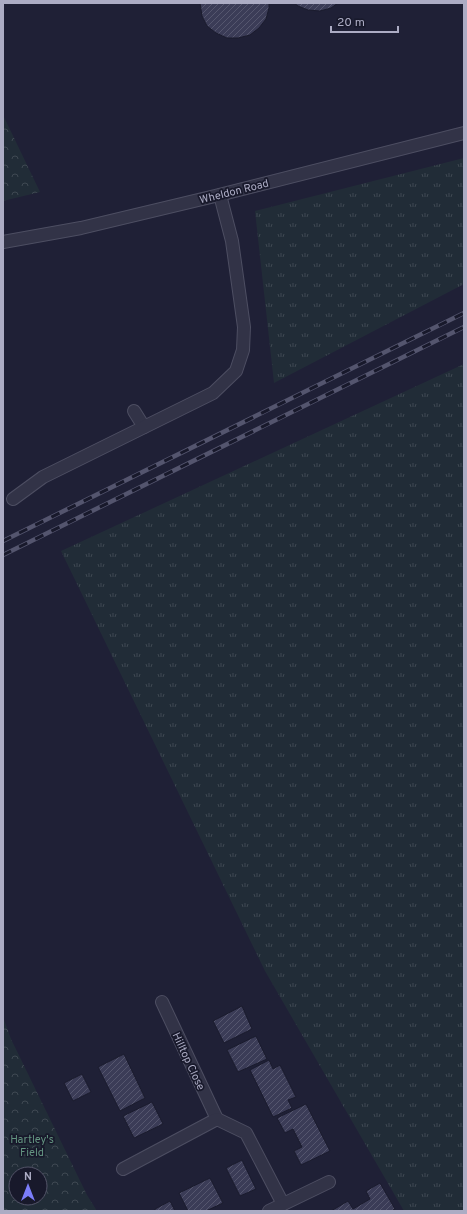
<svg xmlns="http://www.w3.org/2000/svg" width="467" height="1214" viewBox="0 0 467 1214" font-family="Overpass,sans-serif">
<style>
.grass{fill:url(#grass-tufts)}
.forest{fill:url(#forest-crowns);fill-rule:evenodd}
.building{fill:url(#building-hatch);stroke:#1a1b2d}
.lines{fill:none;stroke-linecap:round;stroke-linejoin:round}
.service-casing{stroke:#4d4e62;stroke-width:14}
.minor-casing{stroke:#4d4e62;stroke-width:14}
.tertiary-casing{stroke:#4d4e62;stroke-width:14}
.service{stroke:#323347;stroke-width:12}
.minor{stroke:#323347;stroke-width:12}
.tertiary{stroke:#323347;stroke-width:12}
.rail-casing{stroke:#54556e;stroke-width:4.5}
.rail{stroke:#18192b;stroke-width:3;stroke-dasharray:9;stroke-linecap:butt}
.labels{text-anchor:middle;stroke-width:3.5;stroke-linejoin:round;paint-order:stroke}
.street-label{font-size:11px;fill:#acacc4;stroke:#18192b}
.park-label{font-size:11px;fill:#649581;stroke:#18192b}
</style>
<defs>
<pattern id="grass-tufts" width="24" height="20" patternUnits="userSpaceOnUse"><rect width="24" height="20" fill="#212c37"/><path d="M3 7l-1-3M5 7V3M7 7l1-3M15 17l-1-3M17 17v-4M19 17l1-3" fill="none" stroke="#3f4852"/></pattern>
<pattern id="forest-crowns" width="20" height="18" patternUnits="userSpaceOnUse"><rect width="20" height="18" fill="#212c37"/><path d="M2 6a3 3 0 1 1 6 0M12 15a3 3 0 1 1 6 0" fill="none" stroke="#3f4852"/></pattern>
<pattern id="building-hatch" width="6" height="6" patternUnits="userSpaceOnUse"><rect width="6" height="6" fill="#3b3c57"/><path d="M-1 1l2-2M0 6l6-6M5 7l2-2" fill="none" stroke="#55566e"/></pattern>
</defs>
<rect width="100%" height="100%" fill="#1f2036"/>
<!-- grass -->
<g class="grass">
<path d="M 464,158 L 464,284 L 274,383 L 255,211 Z"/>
<path d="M 464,364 L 464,1211 L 404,1211 L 265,971 L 61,551 Z"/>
</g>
<!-- forest -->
<g class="forest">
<path d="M 3,115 L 40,192 L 3,201 Z"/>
<path d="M 3,1017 L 11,1039 L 87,1195 L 97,1211 L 3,1211 ZM 16,1174 L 40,1174 L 40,1198 L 16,1198 Z"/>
</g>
<!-- building -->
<g class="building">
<path d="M 200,3 L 269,3 L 269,8 L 266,19 L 259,28 L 250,35 L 238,38 L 227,38 L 216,33 L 207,26 L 202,16 Z"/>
<path d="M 294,3 L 338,3 L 331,8 L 320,11 L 308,10 L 298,6 Z"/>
<path d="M 242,1006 L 252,1029 L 224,1043 L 213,1021 Z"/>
<path d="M 256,1036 L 267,1059 L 238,1072 L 227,1050 Z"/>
<path d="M 124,1054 L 145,1098 L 120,1111 L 98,1067 Z"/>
<path d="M 269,1060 L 273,1069 L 280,1065 L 296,1097 L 288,1100 L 292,1108 L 273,1117 L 250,1070 Z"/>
<path d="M 82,1074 L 91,1092 L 73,1101 L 64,1083 Z"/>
<path d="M 152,1102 L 163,1124 L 134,1138 L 123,1116 Z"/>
<path d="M 306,1104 L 330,1151 L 301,1165 L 294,1151 L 302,1147 L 293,1129 L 285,1133 L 277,1118 Z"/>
<path d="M 242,1160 L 256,1189 L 240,1196 L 226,1168 Z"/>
<path d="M 210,1178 L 223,1203 L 206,1211 L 188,1211 L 179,1193 Z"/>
<path d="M 380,1183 L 395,1209 L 391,1211 L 331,1211 L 348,1201 L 353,1209 L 370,1199 L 366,1191 Z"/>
<path d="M 170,1201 L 175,1211 L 155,1211 L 155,1209 Z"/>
</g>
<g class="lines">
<!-- service casing -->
<g class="service-casing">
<g id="service">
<path d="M 134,411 L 144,427"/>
<path d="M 13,499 L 43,477 L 213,393 L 236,371 L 243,350 L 244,327 L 232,241 L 220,195"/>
</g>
</g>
<!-- minor casing -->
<g class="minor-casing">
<g id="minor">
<path d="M 162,1002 L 217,1119"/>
<path d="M 123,1169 L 217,1119 L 246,1133 L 283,1204"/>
<path d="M 269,1211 L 329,1182"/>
</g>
</g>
<!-- tertiary casing -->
<g class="tertiary-casing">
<path id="tertiary" d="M 3,242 L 81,228 L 215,196 L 464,133"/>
</g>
<!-- service -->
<use href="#service" class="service"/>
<!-- minor -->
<use href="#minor" class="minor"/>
<!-- tertiary -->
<use href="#tertiary" class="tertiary"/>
<!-- rail casing -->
<g class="rail-casing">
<g id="rail">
<path d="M 3,541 L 464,313"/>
<path d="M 3,555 L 464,327"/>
</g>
</g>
<!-- rail -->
<use href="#rail" class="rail"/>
</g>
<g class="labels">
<!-- street labels -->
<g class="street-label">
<text transform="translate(234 191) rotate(-14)" y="4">Wheldon Road</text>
<text transform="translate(189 1061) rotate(65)" y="4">Hilltop Close</text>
</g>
<!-- park labels -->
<g class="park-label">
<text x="32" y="1143">Hartley's<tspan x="32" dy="13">Field</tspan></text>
</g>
</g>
<!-- border -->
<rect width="467" height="1214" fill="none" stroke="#acacc4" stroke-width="8"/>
<!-- north arrow -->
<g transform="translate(28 1186)"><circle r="19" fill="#18192b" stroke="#535468"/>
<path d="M0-3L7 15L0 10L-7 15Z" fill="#7b7dfa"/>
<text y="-6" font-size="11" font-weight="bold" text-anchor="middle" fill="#acacc4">N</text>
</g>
<!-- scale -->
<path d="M331 26v6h67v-6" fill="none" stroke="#acacc4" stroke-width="2"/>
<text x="337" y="26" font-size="12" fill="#acacc4" stroke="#18192b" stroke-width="3" paint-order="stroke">20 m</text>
</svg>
